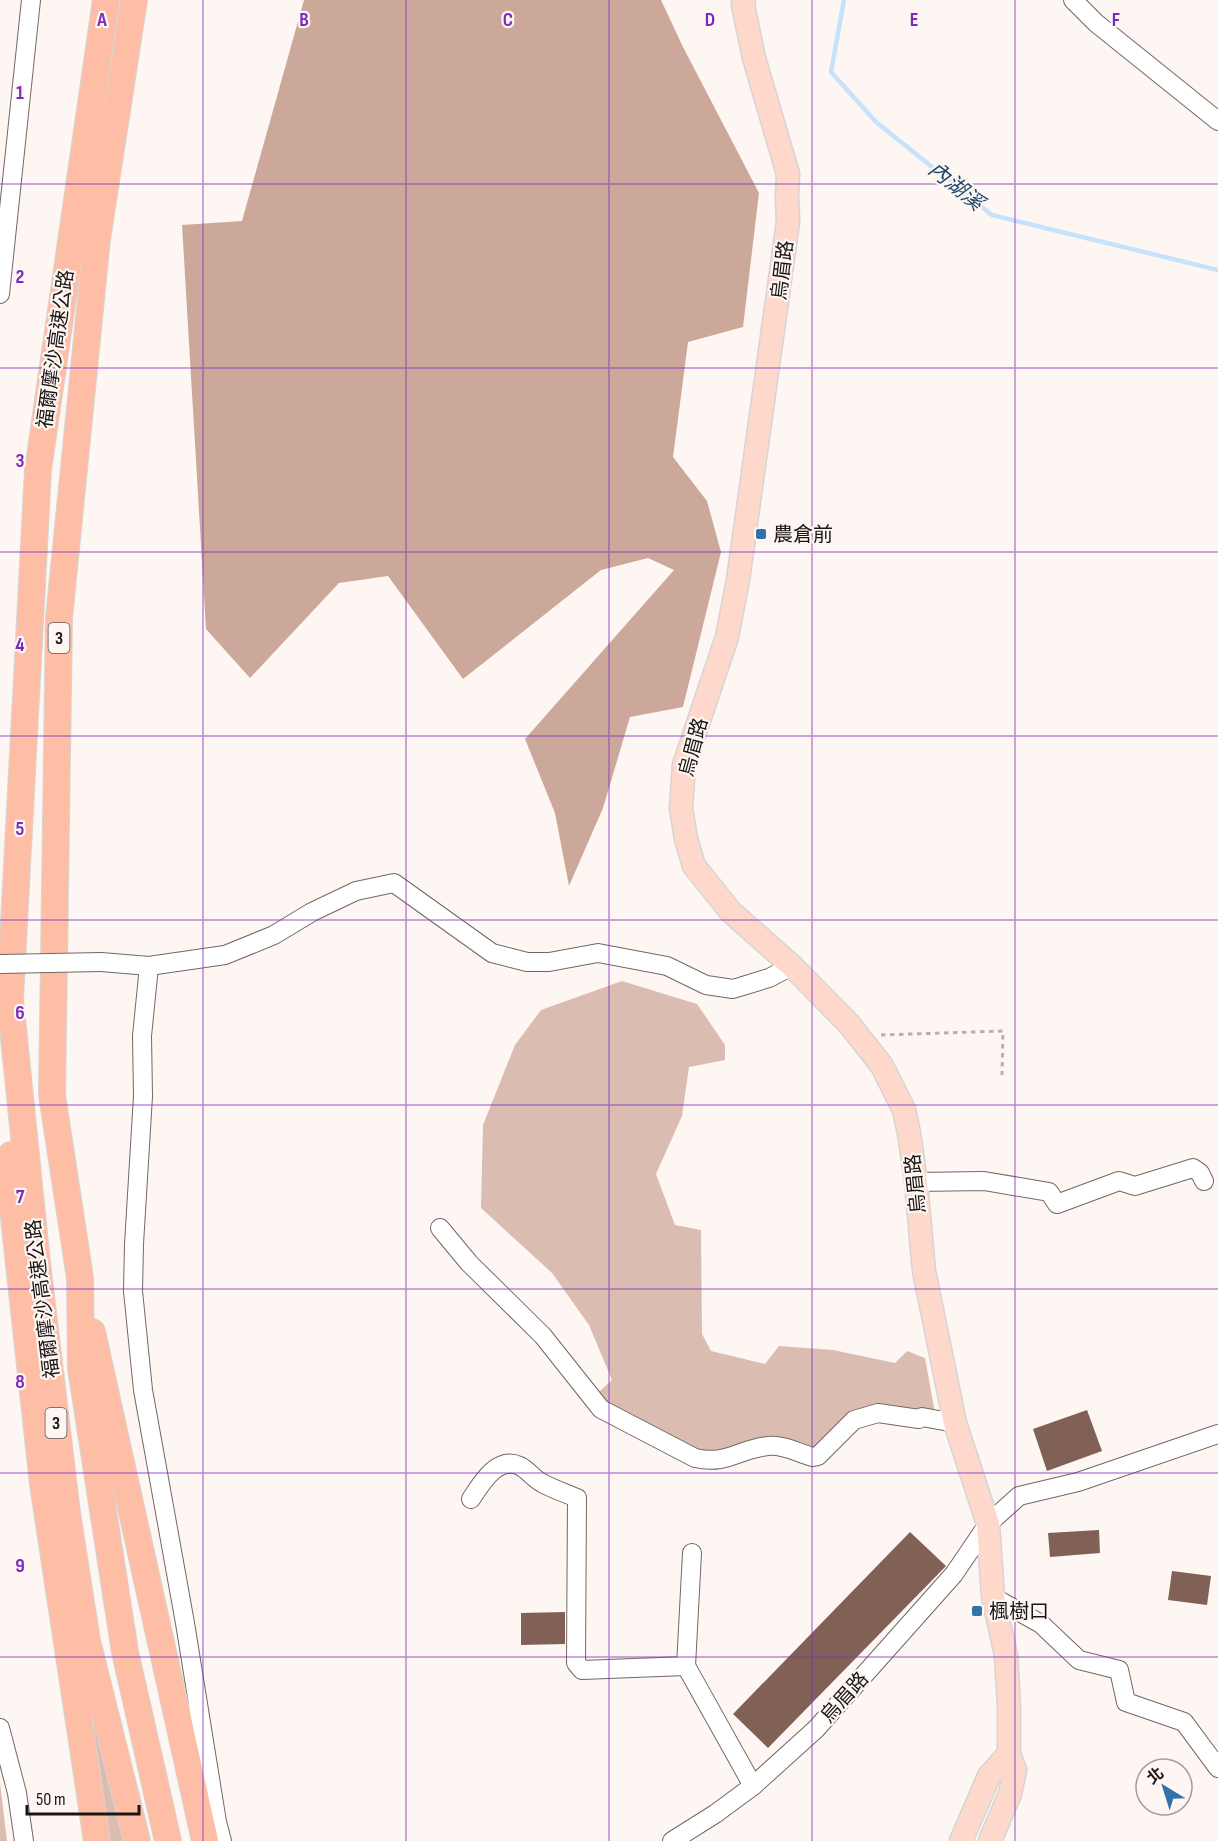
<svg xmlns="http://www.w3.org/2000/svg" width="1218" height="1841" viewBox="0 0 1218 1841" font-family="'Sofia Sans Condensed','Noto Sans TC',sans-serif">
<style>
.green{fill:#dbbcb1}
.forest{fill:#cca89b}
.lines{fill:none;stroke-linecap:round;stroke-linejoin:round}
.stream{stroke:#c7e2fc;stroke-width:4.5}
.building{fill:#816155}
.minor-casing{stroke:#736864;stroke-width:20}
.major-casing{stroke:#d6d5d5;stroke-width:25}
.highway-casing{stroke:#d6d5d5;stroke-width:28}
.path{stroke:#b6b0ae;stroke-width:3;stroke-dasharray:4.5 4.5;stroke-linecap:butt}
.minor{stroke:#fff;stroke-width:18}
.major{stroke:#fed8ca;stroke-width:22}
.highway{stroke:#febea6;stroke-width:26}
.minor-bridge-casing{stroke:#736864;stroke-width:20;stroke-linecap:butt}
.minor-bridge{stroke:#fff;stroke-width:18}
.grid{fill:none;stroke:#7b2cbf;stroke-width:1.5;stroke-opacity:0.55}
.poi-dot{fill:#3272a9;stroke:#fdf6f3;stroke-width:2}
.labels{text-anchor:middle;stroke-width:4.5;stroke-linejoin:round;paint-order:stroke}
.shield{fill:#fdf6f3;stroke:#5e5957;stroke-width:1.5}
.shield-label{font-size:18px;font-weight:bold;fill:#1a1614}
.street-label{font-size:20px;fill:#1a1614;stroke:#fdf6f3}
.poi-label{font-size:20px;fill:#1a1614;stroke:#fdf6f3;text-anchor:start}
.water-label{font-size:21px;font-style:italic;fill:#1b4569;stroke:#fdf6f3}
.grid-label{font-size:20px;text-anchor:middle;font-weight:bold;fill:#7b2cbf;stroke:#fdf6f3;stroke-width:4.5;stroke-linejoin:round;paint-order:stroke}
</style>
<rect width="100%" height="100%" fill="#fdf6f3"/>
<!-- green -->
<g class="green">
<path d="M 622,981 L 697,1004 L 725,1045 L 725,1060 L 689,1067 L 682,1116 L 656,1174 L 675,1225 L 701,1230 L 702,1334 L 711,1351 L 765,1364 L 779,1346 L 833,1350 L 895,1363 L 907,1351 L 925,1358 L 935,1413 L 856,1412 L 815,1454 L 776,1444 L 691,1459 L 591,1399 L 612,1380 L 589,1325 L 552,1273 L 481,1208 L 483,1125 L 515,1045 L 541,1010 Z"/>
<path d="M 83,1688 L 97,1716 L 128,1841 L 109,1841 Z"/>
<path d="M 0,1783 L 7,1841 L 0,1841 Z"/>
</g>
<!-- forest -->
<path class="forest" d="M 304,0 L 661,0 L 683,47 L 759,193 L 743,327 L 688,342 L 673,457 L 707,501 L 721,552 L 683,707 L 630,717 L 603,808 L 569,886 L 555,813 L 525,739 L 674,570 L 648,558 L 601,570 L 463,679 L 388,576 L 339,583 L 250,678 L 206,629 L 182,225 L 242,221 Z"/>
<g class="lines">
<!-- stream -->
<path class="stream" d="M 844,0 L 831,72 L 876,122 L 992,215 L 1218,270"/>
</g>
<!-- building -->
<g class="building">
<path d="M 1087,1410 L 1102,1451 L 1047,1471 L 1033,1429 Z"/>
<path d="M 1099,1530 L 1100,1553 L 1050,1557 L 1048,1533 Z"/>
<path d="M 910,1532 L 946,1566 L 768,1748 L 733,1714 Z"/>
<path d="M 1172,1571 L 1211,1576 L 1207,1605 L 1168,1600 Z"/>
<path d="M 565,1612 L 565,1644 L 521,1645 L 521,1613 Z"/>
</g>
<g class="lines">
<!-- minor casing -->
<g class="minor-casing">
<g id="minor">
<path d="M 1073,0 L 1096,23 L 1218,121"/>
<path d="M 0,294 L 31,0"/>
<path d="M 101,962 L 149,966 L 225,955 L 274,935 L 312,912 L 356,891 L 394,883 L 492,953 L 527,962 L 549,962 L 598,953 L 667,966 L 706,985 L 733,989 L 769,978 L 792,966"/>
<path d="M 149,966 L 142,1036 L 143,1096 L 134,1244 L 133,1291 L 143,1390 L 185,1623 L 217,1822 L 222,1841"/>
<path d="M 916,1182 L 984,1181 L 1049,1192 L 1057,1204 L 1119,1181 L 1135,1186 L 1193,1168 L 1200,1173 L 1204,1181"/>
<path d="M 440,1228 L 469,1263 L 543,1336 L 601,1409 L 695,1458 C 728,1465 738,1449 768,1446 C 783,1444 798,1453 813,1457 L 818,1456 L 854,1420 L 878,1413 L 919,1419 L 922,1417 L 955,1423"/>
<path d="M 471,1499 C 481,1484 497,1455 520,1466 C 528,1470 534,1479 542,1483 C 553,1489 565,1493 577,1498 L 576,1663 L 582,1670 L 686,1666 L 692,1553"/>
<path d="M 993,1597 L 1041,1624 L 1079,1660 L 1119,1670 L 1126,1702 L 1184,1722 L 1218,1768"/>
<path d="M 686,1666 L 753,1786"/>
<path d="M 0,1728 L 17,1793 L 24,1841"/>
<path d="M 672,1841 L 715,1814 L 753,1786 L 816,1729 L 954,1574 L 988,1524 L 1019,1496 L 1078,1482 L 1218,1434"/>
</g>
</g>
<!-- major casing -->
<g class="major-casing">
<g id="major">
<path d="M 744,0 L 743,5 L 754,58 L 788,174 L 787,196 L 788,222 L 738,580 L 727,637 L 684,765 L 681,808 L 686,839 L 694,866 L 731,912 L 792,966 L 849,1024 L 882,1066 L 904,1110 L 909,1133 L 916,1182 L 924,1271 L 955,1423 L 988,1524 L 993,1597 L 1006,1655 L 1009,1706 L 1009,1754 L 1015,1770 L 1010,1794 L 990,1841"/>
<path d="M 961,1841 L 989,1776 L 1009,1754"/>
</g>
</g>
<!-- highway casing -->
<g class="highway-casing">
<g id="highway">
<path d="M 106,0 L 38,470 L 10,999 L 37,1263 L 67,1513 L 87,1641 L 137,1841"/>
<path d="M 134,0 L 97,239 L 59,618 L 52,1095 L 80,1278 L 81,1368 L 125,1652 L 168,1841"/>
<path d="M 11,1155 L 12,1200 L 43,1484 L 97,1841"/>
<path d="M 92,1332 L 205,1841"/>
</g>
</g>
<!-- path -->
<path class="path" d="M 881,1035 L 1003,1031 L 1002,1075"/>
<!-- minor -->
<use href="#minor" class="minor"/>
<!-- major -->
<use href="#major" class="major"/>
<!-- highway -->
<use href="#highway" class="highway"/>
<!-- minor-bridge casing -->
<g class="minor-bridge-casing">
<path id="minor-bridge" d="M 0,964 L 101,962"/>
</g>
<!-- minor-bridge -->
<use href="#minor-bridge" class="minor-bridge"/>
</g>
<!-- grid -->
<path class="grid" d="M 203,0 L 203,1841M 406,0 L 406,1841M 609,0 L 609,1841M 812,0 L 812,1841M 1015,0 L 1015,1841M 0,184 L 1218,184M 0,368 L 1218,368M 0,552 L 1218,552M 0,736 L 1218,736M 0,920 L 1218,920M 0,1105 L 1218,1105M 0,1289 L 1218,1289M 0,1473 L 1218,1473M 0,1657 L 1218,1657"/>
<!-- markers -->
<g class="poi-dot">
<rect x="755" y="528" width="12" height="12" rx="3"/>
<rect x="971" y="1605" width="12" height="12" rx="3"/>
</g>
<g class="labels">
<!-- shield labels -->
<g class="shield">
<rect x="48.5" y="623" width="21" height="30" rx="4.5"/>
<rect x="45.5" y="1408" width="21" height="30" rx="4.5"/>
</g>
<g class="shield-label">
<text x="59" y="644">3</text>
<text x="56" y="1429">3</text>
</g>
<!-- street labels -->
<g class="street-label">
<text transform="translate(782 270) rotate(-83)" y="7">烏眉路</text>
<text transform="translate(55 349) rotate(-82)" y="7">福爾摩沙高速公路</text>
<text transform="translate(693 747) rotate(-75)" y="7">烏眉路</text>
<text transform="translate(915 1184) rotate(-96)" y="7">烏眉路</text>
<text transform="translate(42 1299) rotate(-97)" y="7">福爾摩沙高速公路</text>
<text transform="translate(844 1697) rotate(-48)" y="7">烏眉路</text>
</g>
<!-- poi labels -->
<g class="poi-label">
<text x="773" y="541">農倉前</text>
<text x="989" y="1618">楓樹口</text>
</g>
<!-- water labels -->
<g class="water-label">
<text transform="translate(956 186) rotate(39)" y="7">內湖溪</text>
</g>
</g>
<g class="grid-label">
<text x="102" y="26">A</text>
<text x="304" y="26">B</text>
<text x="508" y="26">C</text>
<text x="710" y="26">D</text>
<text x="914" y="26">E</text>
<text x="1116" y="26">F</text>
<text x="20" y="99">1</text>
<text x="20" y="283">2</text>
<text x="20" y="467">3</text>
<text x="20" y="651">4</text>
<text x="20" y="835">5</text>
<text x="20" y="1019">6</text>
<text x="20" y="1203">7</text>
<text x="20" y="1388">8</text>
<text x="20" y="1572">9</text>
</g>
<!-- north arrow -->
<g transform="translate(1164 1787) rotate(322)"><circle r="28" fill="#fdf6f3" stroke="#a29c9a" stroke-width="1.5"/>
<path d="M0-4.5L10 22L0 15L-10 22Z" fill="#3272a9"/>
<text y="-9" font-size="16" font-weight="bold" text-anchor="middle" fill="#1a1614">北</text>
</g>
<!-- scale -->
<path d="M27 1805v9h112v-9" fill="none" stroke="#1a1614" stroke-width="3"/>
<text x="36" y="1805" font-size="18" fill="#1a1614" stroke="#fdf6f3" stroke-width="4.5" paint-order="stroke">50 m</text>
</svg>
